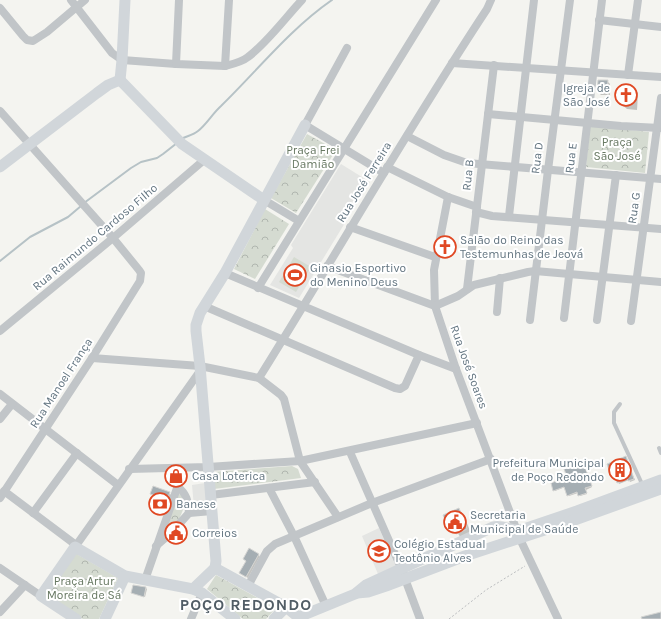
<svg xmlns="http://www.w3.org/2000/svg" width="661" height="619" viewBox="0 0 661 619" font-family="Karla,sans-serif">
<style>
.built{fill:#e4e5e3}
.green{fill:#d5dbd1}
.forest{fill:url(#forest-crowns)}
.shadow{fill:#0003}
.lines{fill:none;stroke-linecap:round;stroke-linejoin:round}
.stream{stroke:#b6c2c6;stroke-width:2}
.building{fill:#a5aeb3;stroke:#d5d5d3}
.path{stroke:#bbbdbf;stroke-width:1;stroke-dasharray:2 2;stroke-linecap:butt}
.lane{stroke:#c1c5c8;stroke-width:4}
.street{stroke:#c1c5c8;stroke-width:8}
.secondary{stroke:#d1d6da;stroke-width:11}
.labels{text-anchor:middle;stroke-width:4;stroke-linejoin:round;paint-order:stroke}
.poi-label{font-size:12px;fill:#637581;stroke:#fff;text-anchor:start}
.park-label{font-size:12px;fill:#677862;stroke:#fff}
.street-label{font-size:12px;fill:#637581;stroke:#fff}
.district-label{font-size:16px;font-weight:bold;letter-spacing:1px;fill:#515d66;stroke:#fff}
</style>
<defs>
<pattern id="forest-crowns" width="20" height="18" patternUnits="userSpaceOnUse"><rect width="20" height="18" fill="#d5dbd1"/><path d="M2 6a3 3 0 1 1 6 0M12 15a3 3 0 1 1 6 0" fill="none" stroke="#b0b6af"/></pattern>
</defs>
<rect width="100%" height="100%" fill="#f4f4f0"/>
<!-- built -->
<g class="built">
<path d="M 341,164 L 370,182 L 299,298 L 270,285 L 293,248 L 291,245 Z"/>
<path d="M 205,483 L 207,505 L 194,507 L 192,485 Z"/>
<path d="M 379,528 L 396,567 L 378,574 L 362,536 Z"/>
</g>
<!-- green -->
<path class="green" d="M 294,257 L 311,267 L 296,292 L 279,282 Z"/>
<!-- forest -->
<g class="forest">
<path d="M 590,126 L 649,132 L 645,173 L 586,167 Z"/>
<path d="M 307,134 L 336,150 L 296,213 L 271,198 Z"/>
<path d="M 265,209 L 289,224 L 255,279 L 234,269 Z"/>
<path d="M 292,466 L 298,469 L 301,478 L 214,489 L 212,472 Z"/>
<path d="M 178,493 L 182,496 L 185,505 L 178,522 L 164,534 Z"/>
<path d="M 75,553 L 118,578 L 99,619 L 83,619 L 46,595 Z"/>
<path d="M 216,575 L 276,608 L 266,619 L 243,619 L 207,589 Z"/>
</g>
<!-- shadow -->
<g class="shadow">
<path d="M 607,81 L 610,84 L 610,95 L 601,95 L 598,92 Z"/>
<path d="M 632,87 L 638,93 L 637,110 L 627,109 L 620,103 Z"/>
<path d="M 626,459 L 635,480 L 630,482 L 629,480 L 619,484 L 616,478 L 613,477 Z"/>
<path d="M 583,463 L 592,487 L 586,490 L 587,494 L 580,496 L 578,493 L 569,496 L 565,487 L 555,491 L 554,490 Z"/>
<path d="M 151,493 L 169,493 L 172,496 L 166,513 L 156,509 L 153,506 L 156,497 Z"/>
<path d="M 459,509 L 463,514 L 471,533 L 461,538 L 455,529 L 453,530 L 449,526 Z"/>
<path d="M 258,555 L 260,556 L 248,578 L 241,574 Z"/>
<path d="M 146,588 L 147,589 L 145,597 L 132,593 Z"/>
</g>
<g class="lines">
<!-- stream -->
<g class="stream">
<path d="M 181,139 C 187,136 193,135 198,131 C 206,125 213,113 221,106 C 257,71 290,29 332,0"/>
<path d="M 84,203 L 131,168 L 141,162 L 157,158 L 163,154 L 177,143"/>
<path d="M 0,261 L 30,237 L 68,217 L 81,206"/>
</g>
</g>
<!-- building -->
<g class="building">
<path d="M 598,80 L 608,80 L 607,92 L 597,92 Z"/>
<path d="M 621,85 L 632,86 L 631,105 L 619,104 Z"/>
<path d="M 626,456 L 634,479 L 628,481 L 627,479 L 617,483 L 615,477 L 612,478 L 607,464 Z"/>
<path d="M 583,462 L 592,486 L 585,488 L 587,493 L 578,496 L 577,492 L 567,496 L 564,487 L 553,491 L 551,483 L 567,477 L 564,469 Z"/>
<path d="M 153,486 L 170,492 L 163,511 L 152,507 L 156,496 L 150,494 Z"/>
<path d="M 459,508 L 467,529 L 456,534 L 452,524 L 448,526 L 443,515 Z"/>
<path d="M 249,548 L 259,554 L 246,577 L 239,573 L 246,561 L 243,559 Z"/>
<path d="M 133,585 L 146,587 L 144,597 L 131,593 Z"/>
<path d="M 661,612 L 661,619 L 642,619 L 641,617 Z"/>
</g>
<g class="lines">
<!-- path -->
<path class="path" d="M 449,619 L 486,590 L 525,566"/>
<!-- lane -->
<g class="lane">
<path d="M 620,404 L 614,412 L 614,423 L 643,486"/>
<path d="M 659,448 L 661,453"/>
</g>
<!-- street -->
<g class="street">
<path d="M 71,0 L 112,53 L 122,60 L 176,64 L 225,66 C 233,64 242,62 248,57 C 267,43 286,17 302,0"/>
<path d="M 0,8 L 23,36 L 27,40 L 33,41 L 47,32 L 85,0"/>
<path d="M 599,20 L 661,27"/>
<path d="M 347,48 L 305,125 L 384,173"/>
<path d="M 452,63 L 661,77"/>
<path d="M 176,64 L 179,0"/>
<path d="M 225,66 L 229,0"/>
<path d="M 628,75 L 638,0"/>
<path d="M 0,111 L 113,238 L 139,270 L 141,273 L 140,281 L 92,358 L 0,498"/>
<path d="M 488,114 L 621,126 L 660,128"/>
<path d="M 407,136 L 444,155 L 467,163 L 661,179"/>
<path d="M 387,167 L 448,197 L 477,207"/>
<path d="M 448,197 L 434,270 L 435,306 L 456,369 L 520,539 L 558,619"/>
<path d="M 264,200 L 299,221"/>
<path d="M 476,212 L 492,216 L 661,229"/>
<path d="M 509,216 L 534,0"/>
<path d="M 350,227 L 435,257"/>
<path d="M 327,266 L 435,306 L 458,296 L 474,285 L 528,272 L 535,271 L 661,282"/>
<path d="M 225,273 L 419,355 L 456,369"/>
<path d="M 258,288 L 436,0"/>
<path d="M 467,289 L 494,65"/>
<path d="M 204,306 L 395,388 L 400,389 L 405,386 L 419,355"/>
<path d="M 497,312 L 500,278"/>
<path d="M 564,318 L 602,0"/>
<path d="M 530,320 L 548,170 L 570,0"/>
<path d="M 597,320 L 616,175"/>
<path d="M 631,321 L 661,98"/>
<path d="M 0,331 L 113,238 L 204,160"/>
<path d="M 92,358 L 200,366 L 259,378 L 281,395 L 284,399 L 300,461 L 338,517"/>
<path d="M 259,378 C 336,255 407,130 487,9 L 491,0"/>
<path d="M 0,394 L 118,485"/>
<path d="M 0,419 L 12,404"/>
<path d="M 350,452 L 401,568 L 420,619"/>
<path d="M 129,469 L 208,467 L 300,461 L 477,423"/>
<path d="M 177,486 C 187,494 188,501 189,513"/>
<path d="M 269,488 L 294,536 L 326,606"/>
<path d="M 4,491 L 76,545"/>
<path d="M 211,495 L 315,482"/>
<path d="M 33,513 L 77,453"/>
<path d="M 156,546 L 171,533 L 189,513 L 212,511"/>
<path d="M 75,547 L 200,371"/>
<path d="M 0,568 L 41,596"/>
<path d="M 145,580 L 184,468"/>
<path d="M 248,586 L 267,551 L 275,544 L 372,503 L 491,459"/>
<path d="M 0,612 L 25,585"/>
<path d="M 191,619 L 202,593"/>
</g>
<!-- secondary -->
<g class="secondary">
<path d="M 120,80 L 182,144 L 264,200"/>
<path d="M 120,80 L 122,60 L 125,0"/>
<path d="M 0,167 L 97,93 L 108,85 L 120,80"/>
<path d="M 215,568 L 286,607 L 297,616 L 301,616 L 355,594 L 366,585 L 392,573 L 493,527 C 503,524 511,532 521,530 L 577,511 L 661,480"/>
<path d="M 215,568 L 216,561 L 200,366 L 196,331 L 196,325 L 200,313 L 225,273 L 305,125"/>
<path d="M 193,589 L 215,568"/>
<path d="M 357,593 L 368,592 L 386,586 L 465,556 L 569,522 L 661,489"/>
<path d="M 76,619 L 41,596 L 75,547 L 125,576 L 193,589 L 202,593 L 235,619"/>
<path d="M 105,619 L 125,576"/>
<path d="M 274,619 L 286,607"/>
</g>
</g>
<!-- icons -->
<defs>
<g id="church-ring" transform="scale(1.15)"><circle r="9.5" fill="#fff" stroke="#e04823" stroke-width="1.5"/><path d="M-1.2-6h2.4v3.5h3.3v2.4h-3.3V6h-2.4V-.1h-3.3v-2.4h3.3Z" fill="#e04823"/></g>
<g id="stadium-ring" transform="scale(1.15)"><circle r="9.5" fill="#fff" stroke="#e04823" stroke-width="1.5"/><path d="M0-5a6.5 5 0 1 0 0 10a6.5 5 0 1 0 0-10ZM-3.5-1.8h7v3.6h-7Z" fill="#e04823"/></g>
<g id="building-ring" transform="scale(1.15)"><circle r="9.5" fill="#fff" stroke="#e04823" stroke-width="1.5"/><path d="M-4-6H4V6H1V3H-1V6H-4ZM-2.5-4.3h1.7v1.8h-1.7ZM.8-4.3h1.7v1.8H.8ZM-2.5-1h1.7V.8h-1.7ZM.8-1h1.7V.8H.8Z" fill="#e04823"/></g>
<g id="shop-ring" transform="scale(1.15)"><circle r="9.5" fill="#fff" stroke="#e04823" stroke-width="1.5"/><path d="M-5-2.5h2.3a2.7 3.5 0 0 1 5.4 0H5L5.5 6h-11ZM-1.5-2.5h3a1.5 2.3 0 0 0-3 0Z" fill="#e04823"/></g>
<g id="bank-ring" transform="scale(1.15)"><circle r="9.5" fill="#fff" stroke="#e04823" stroke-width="1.5"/><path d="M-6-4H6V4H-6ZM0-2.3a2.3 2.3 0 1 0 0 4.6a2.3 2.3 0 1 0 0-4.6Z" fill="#e04823"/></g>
<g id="civic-ring" transform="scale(1.15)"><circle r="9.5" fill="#fff" stroke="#e04823" stroke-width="1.5"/><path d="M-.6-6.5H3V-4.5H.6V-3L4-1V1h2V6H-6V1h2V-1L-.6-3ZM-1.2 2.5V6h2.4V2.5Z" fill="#e04823"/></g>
<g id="school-ring" transform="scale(1.15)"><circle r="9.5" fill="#fff" stroke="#e04823" stroke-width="1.5"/><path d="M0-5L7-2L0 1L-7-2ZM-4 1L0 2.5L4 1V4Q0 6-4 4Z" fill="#e04823"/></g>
</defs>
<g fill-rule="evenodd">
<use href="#church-ring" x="626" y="95"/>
<use href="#church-ring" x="445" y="247"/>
<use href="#stadium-ring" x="295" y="275"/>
<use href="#building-ring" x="620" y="470"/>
<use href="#shop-ring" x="176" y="476"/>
<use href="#bank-ring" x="160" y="504"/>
<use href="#civic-ring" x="455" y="522"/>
<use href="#civic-ring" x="176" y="533"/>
<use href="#school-ring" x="379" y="551"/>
</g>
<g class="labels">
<!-- poi labels -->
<g class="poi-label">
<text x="610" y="92" text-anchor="end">Igreja de<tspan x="610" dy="14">São José</tspan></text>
<text x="460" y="244">Salão do Reino das<tspan x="460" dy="14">Testemunhas de Jeová</tspan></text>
<text x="310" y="272">Ginasio Esportivo<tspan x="310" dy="14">do Menino Deus</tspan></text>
<text x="604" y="467" text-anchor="end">Prefeitura Municipal<tspan x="604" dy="14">de Poço Redondo</tspan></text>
<text x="192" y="480">Casa Loterica</text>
<text x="176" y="508">Banese</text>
<text x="470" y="519">Secretaria<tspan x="470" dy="14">Municipal de Saúde</tspan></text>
<text x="192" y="537">Correios</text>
<text x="394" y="548">Colégio Estadual<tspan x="394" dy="14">Teotônio Alves</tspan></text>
</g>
<!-- park labels -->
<g class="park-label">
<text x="617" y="146">Praça<tspan x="617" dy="14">São José</tspan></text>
<text x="313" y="154">Praça Frei<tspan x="313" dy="14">Damião</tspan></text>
<text x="84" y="585">Praça Artur<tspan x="84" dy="14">Moreira de Sá</tspan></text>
</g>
<!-- street labels -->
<g class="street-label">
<text transform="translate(537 158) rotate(-83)" y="4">Rua D</text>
<text transform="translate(571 158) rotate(-83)" y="4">Rua E</text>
<text transform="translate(468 175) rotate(-84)" y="4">Rua B</text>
<text transform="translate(364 182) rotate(-58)" y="4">Rua José Ferreira</text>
<text transform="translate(634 208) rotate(-82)" y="4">Rua G</text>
<text transform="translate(95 237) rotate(-40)" y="4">Rua Raimundo Cardoso Filho</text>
<text transform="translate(469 367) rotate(70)" y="4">Rua José Soares</text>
<text transform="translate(61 383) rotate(-57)" y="4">Rua Manoel França</text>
</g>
<!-- district labels -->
<g class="district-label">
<text x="246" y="610">POÇO REDONDO</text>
</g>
</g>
</svg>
